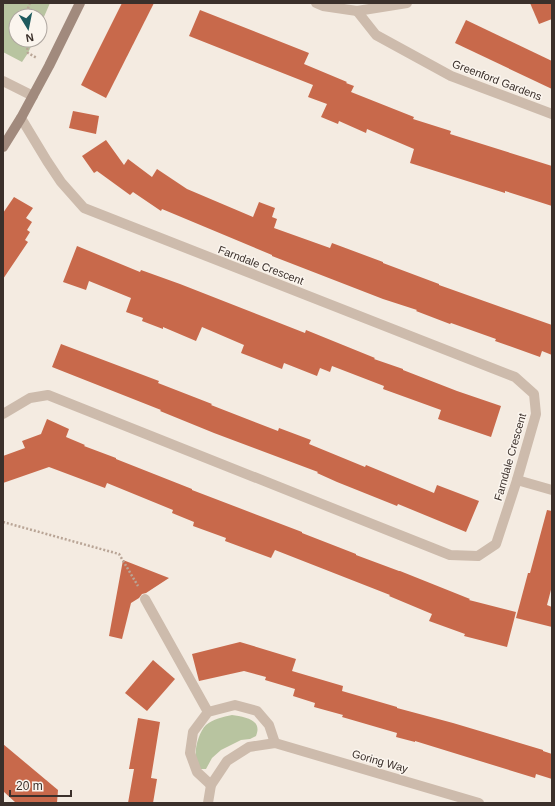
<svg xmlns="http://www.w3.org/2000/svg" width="555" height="806" viewBox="0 0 555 806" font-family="Arial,sans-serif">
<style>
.green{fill:#b8c4a0}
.building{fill:#c8694b}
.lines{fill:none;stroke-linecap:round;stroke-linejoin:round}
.path{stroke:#b9a596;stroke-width:2.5;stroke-dasharray:2 2;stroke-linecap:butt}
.lane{stroke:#cdbbac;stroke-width:10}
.street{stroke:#cdbbac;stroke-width:10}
.secondary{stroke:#a18a7d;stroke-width:10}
.labels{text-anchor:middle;stroke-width:3;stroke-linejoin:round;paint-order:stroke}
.street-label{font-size:11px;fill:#3b302b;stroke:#fbf5ee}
</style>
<rect width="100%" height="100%" fill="#f4ebe1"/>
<!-- green -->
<g class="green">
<path d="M 3,3 L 50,3 L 40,26 L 40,16 L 16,16 L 16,40 L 34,40 L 28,53 L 22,62 L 3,52 Z"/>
<path d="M 232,715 C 244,717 263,719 256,736 L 250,739 L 241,740 L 221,750 L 212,758 L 206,769 L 200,769 C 199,767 198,766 197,764 C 193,753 198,733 206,725 C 213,719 223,717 232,715 Z"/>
</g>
<!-- building -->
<g class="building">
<path d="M 122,3 L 154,3 L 106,98 L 81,85 Z"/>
<path d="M 530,3 L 552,3 L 552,19 L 539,24 Z"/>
<path d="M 200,10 L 309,53 L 304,64 L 347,82 L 346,83 L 354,86 L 351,92 L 414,117 L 413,119 L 451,131 L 450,134 L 552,166 L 552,206 L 505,191 L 505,193 L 410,163 L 414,149 L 367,129 L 366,133 L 339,121 L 338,124 L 321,117 L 327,104 L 308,97 L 313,85 L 189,36 Z"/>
<path d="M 466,20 L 552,61 L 552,89 L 455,43 Z"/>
<path d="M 73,111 L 99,116 L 96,134 L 69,128 Z"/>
<path d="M 106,140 L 124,165 L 128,159 L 152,177 L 157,169 L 187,189 L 253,217 L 259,202 L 275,208 L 272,217 L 277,219 L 274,228 L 330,248 L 332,243 L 383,262 L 383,263 L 439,284 L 439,285 L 552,325 L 552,355 L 542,351 L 540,357 L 495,341 L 496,339 L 451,323 L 450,324 L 416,311 L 417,310 L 383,299 L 272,256 L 272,255 L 162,209 L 161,211 L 133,192 L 130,195 L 97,171 L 94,173 L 82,156 Z"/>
<path d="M 14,197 L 33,208 L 26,218 L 32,222 L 27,230 L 30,232 L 25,240 L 28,242 L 3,279 L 3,213 Z"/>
<path d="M 77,246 L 140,272 L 141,270 L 180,284 L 305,333 L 306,330 L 375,358 L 374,359 L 403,369 L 403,370 L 457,391 L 501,406 L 491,437 L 438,419 L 441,410 L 383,389 L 384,386 L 332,366 L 330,372 L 320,368 L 317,376 L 284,363 L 282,369 L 241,353 L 244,345 L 202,327 L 196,341 L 163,327 L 163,329 L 142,321 L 143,318 L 126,312 L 131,298 L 89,281 L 86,290 L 63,282 Z"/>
<path d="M 61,344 L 159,381 L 158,383 L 212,404 L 211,405 L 278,431 L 279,428 L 311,440 L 309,444 L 365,467 L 366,465 L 434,493 L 437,485 L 479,501 L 466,532 L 398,504 L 397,506 L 337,482 L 317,473 L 318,472 L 214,433 L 160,411 L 161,410 L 52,367 Z"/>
<path d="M 47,419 L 69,429 L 66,437 L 85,445 L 84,446 L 116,458 L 116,459 L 192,489 L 192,490 L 302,532 L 302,533 L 356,554 L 356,555 L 399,571 L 400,571 L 470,599 L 469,600 L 516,612 L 507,647 L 464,636 L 465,634 L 429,621 L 432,614 L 389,596 L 390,595 L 275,550 L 271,558 L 225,541 L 226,538 L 193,526 L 194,522 L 172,513 L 173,510 L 107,483 L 105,488 L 49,467 L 3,483 L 3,456 L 25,448 L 22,441 L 41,434 Z"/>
<path d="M 547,510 L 552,511 L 552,586 L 547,605 L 552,607 L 552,627 L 516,618 L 528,573 L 530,573 Z"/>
<path d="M 123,560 L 169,578 L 146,593 L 142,594 L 139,598 L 131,603 L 122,639 L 109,636 Z"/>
<path d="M 240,642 L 296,659 L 292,671 L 343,686 L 342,691 L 397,707 L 397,708 L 453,723 L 543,750 L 543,751 L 552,754 L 552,779 L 536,774 L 535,778 L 415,741 L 415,742 L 396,737 L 397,733 L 342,717 L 343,715 L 314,707 L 315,703 L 293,696 L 295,689 L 265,680 L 266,677 L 244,671 L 199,681 L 192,654 Z"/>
<path d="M 153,660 L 175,679 L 147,711 L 125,693 Z"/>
<path d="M 138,718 L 160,722 L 151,778 L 157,779 L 153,803 L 128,803 L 134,769 L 129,769 Z"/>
<path d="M 3,744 L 58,790 L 57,803 L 16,803 L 3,791 Z"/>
</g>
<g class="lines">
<!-- path -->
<g class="path">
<path d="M 25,16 L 30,3"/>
<path d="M 26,40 L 28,53 L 37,58"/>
<path d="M 3,522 L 119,554 L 138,586"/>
</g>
<!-- lane -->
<g class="lane">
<path d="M 3,81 L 33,96"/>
<path d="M 517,480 L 552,490"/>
<path d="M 145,599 L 208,712"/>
</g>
<!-- street -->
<g class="street">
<path d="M 316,3 L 323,6 L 357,11 L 407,3"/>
<path d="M 357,11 L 376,35 L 451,76 L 552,114"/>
<path d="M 3,414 L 30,398 L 48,395 L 450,555 L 478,556 L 496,544 L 517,480 L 536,414 L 534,394 L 515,377 L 84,208 L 61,182 L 47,161 L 21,118"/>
<path d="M 211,785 L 197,772 L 190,753 L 193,732 L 208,712 L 235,705 L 257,711 L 269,725 L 275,743"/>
<path d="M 208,803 L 211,785 L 227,761 L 249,747 L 275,743 L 479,803"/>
</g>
<!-- secondary -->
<path class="secondary" d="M 3,147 L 21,118 L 49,66 L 80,3"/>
</g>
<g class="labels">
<!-- street labels -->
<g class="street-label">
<text transform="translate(497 80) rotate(21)" y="4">Greenford Gardens</text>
<text transform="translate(261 265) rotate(21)" y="4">Farndale Crescent</text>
<text transform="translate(510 457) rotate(-74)" y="4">Farndale Crescent</text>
<text transform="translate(380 761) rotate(16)" y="4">Goring Way</text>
</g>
</g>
<!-- border -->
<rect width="555" height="806" fill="none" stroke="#3b302b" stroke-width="8"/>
<!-- north arrow -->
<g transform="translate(28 28) rotate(170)"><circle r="19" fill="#fbf5ee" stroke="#aea6a0"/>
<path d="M0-3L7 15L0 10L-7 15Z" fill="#1f5a5e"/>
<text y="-6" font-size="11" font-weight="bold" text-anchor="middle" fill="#3b302b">N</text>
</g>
<!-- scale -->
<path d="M10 790v6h61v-6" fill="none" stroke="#3b302b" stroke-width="2"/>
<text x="16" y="790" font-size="12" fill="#3b302b" stroke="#fbf5ee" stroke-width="3" paint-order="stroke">20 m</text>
</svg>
